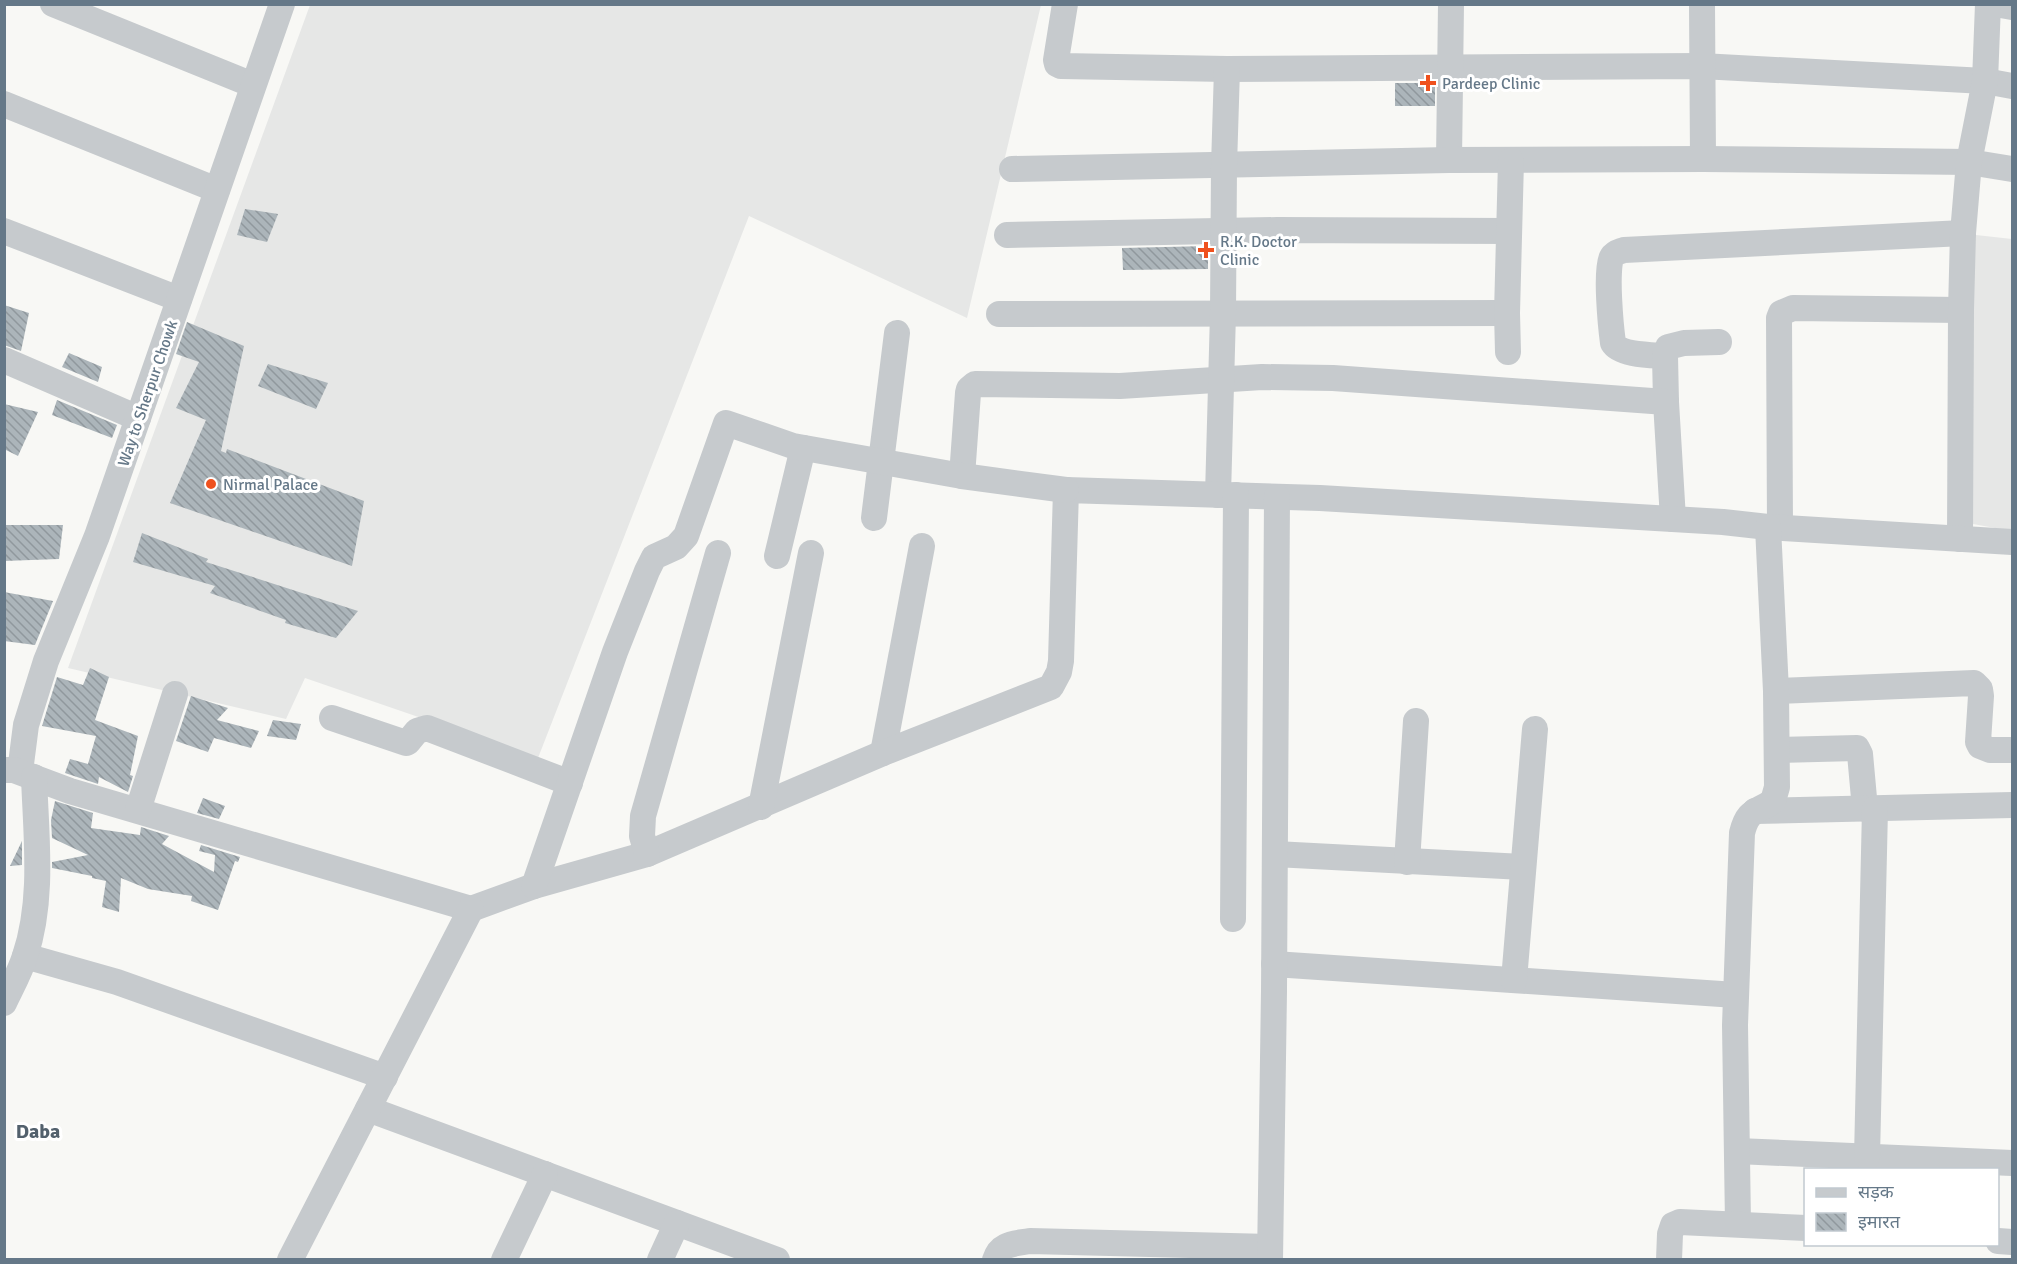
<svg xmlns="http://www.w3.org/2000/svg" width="2017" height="1264" viewBox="0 0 2017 1264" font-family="Signika,'Noto Sans Devanagari',sans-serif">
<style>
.built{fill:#e6e7e6}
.building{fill:url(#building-back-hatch)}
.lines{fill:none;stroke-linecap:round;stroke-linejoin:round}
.minor{stroke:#c6cacd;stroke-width:26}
.poi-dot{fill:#ef511e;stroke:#fff;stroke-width:2}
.labels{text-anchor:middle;stroke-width:6;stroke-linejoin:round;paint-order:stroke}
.poi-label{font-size:16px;fill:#657888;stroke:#fff;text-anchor:start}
.street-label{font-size:16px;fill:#657888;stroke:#fff}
.quarter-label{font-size:20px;font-weight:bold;fill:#53616d;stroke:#fff}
</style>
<defs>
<pattern id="building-back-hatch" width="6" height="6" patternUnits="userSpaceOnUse" patternTransform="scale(1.5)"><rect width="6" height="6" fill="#acb5ba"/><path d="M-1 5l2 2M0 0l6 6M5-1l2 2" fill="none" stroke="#90989d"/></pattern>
</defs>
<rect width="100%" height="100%" fill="#f8f8f5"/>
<!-- built -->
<g class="built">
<path d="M 310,5 L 1041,5 L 967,318 L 749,216 L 538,758 L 305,678 L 286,719 L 68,668 Z"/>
<path d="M 1967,234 L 2012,239 L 2012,531 L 1973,524 Z"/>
</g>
<!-- building -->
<g class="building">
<rect x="1395" y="83" width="40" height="23"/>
<path d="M 245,209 L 278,214 L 267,242 L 237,235 Z"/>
<path d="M 1208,246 L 1208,269 L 1123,270 L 1122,248 Z"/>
<path d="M 4,305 L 29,313 L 21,351 L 4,345 Z"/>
<path d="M 187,322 L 244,346 L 221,451 L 226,453 L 227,449 L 364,501 L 352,566 L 170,503 L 206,420 L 176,408 L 199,362 L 176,354 Z"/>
<path d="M 69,353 L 102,367 L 98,382 L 62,367 Z"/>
<path d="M 268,364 L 328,383 L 316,409 L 258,386 Z"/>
<path d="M 57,400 L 117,425 L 112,438 L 52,415 Z"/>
<path d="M 4,404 L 38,412 L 18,456 L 4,449 Z"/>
<path d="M 4,525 L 63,525 L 59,559 L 4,561 Z"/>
<path d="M 142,533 L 208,559 L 206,562 L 358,611 L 336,638 L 285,623 L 286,620 L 210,593 L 215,586 L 133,562 Z"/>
<path d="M 4,592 L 53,601 L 35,645 L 4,641 Z"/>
<path d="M 90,668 L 109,677 L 95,720 L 138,736 L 130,775 L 133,776 L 128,792 L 99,777 L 98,784 L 65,773 L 70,759 L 88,764 L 96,736 L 42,726 L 57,677 L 83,685 Z"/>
<path d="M 191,696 L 228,708 L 217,720 L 259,731 L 251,748 L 214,738 L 208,752 L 176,741 Z"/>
<path d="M 273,720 L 301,724 L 296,740 L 267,736 Z"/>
<path d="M 203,798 L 225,806 L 219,819 L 197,813 Z"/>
<path d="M 55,801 L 93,813 L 91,828 L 140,835 L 141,827 L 169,836 L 162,844 L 214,872 L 215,855 L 199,851 L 201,845 L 240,857 L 238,862 L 235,861 L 218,910 L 191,901 L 192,896 L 148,889 L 121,878 L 119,912 L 102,907 L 106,881 L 92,878 L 92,876 L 52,868 L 52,862 L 88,855 L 52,838 L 51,820 Z"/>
<path d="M 22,841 L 22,865 L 10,866 Z"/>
</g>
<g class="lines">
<!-- minor -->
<g class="minor">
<path d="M 53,4 L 253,85"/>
<path d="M 1065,4 L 1056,60 L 1057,64 L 1061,66 L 1227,69 L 1701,66 L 1985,81 L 2012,86"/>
<path d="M 1702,4 L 1703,159"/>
<path d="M 1995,4 L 2012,7"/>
<path d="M 4,104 L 217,190"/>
<path d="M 1449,160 L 1451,4"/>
<path d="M 1012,169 L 1449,160 L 1703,159 L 1969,162 L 2012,169"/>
<path d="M 4,231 L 179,299"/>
<path d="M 1007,235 L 1277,230 L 1508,231"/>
<path d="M 999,314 L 1507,313"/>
<path d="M 1508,352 L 1507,313 L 1511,161"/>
<path d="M 1665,356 C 1652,355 1620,355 1613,343 C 1611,328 1605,268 1612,257 C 1615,252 1619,252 1624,250 L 1963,233"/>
<path d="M 4,360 L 138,418"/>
<path d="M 1666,402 L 1665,356 L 1668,347 L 1684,343 L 1719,342"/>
<path d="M 962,476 L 968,393 L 969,389 L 975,384 L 1120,386 L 1262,377 L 1333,378 L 1666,402 L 1673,519"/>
<path d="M 1218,495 L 1223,313 L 1224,166 L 1227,69"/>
<path d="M 874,518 L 897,333"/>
<path d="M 1780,528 L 1779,318 L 1781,313 L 1793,308 L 1961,310"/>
<path d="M 1960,539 L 1961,310 L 1963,233 L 1969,162 L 1985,81 L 1988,4"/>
<path d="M 777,556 L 803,448"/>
<path d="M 1776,691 L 1974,683 L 1980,689 L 1981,696 L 1978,742 L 1980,746 L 1990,750 L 2012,750"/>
<path d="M 332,718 L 406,743 L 408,742 L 417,731 L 427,728 L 570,783"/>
<path d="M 1777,750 L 1857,748 L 1860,754 L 1865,809"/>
<path d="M 883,753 L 922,546"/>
<path d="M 4,770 L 14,770 L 21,764 L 26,725 L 46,661 L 97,536 L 282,4"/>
<path d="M 14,770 L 70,791 L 471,909 L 534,886 L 647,854 L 883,753 L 1051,687 L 1059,672 L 1061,661 L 1066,490 L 1320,498 L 1723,522 L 1768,527 L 2012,542"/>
<path d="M 761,807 L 811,553"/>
<path d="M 138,810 L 175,694"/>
<path d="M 1755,811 L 2012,805"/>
<path d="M 647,854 L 642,836 L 643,816 L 718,553"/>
<path d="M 1275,854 L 1523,867"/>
<path d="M 1407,862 L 1416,721"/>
<path d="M 534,886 L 615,652 L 647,571 L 654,557 L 676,547 L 686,536 L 726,423 L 793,446 L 962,476 L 1066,490"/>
<path d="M 1233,919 L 1236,495"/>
<path d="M 25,956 L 117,982 L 385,1077"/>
<path d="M 1274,964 L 1736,995"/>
<path d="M 1514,980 L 1535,729"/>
<path d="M 4,1003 C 11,988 20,972 25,956 C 44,899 36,836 34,777"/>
<path d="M 368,1109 L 777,1260"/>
<path d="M 1737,1151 L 2012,1163"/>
<path d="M 1867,1157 L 1875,809"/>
<path d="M 1738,1224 L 1735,1025 L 1742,833 C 1748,809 1756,813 1773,801 L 1777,787 L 1776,691 L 1768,527"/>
<path d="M 1998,1241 L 2012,1242"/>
<path d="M 290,1260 L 471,909"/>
<path d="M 504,1260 L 545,1174"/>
<path d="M 660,1260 L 677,1223"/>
<path d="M 995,1260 C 1000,1243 1014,1244 1030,1241 L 1270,1247"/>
<path d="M 1270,1260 L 1274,991 L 1277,497"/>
<path d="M 1669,1260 L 1670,1234 L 1673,1225 L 1680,1222 L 1806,1228"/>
</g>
</g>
<!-- markers -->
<g class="poi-dot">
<path d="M1425 74h6v6h6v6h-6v6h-6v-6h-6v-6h6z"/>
<path d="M1203 241h6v6h6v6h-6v6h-6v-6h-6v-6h6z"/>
<circle cx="211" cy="484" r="6"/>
</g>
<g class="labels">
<!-- poi labels -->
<g class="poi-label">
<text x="1442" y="89">Pardeep Clinic</text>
<text x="1220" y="247">R.K. Doctor<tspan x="1220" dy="18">Clinic</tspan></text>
<text x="223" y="490">Nirmal Palace</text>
</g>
<!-- street labels -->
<g class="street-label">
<text transform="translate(147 393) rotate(-71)" y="6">Way to Sherpur Chowk</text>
</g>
<!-- quarter labels -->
<g class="quarter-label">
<text x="38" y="1138">Daba</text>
</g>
</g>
<!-- border -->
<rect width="2017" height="1264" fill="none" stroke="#657888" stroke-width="12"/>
<!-- legend -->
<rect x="1804" y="1168" width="195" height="78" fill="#ffffff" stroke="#c1c9cf" stroke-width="1.5"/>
<rect x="1816" y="1188" width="30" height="9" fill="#c6cacd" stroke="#c1c9cf" stroke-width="1.5"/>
<text x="1858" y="1198" font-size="18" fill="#657888">सड़क</text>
<rect x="1816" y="1213" width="30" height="18" fill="url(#building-back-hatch)" stroke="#c1c9cf" stroke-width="1.5"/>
<text x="1858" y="1228" font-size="18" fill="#657888">इमारत</text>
</svg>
